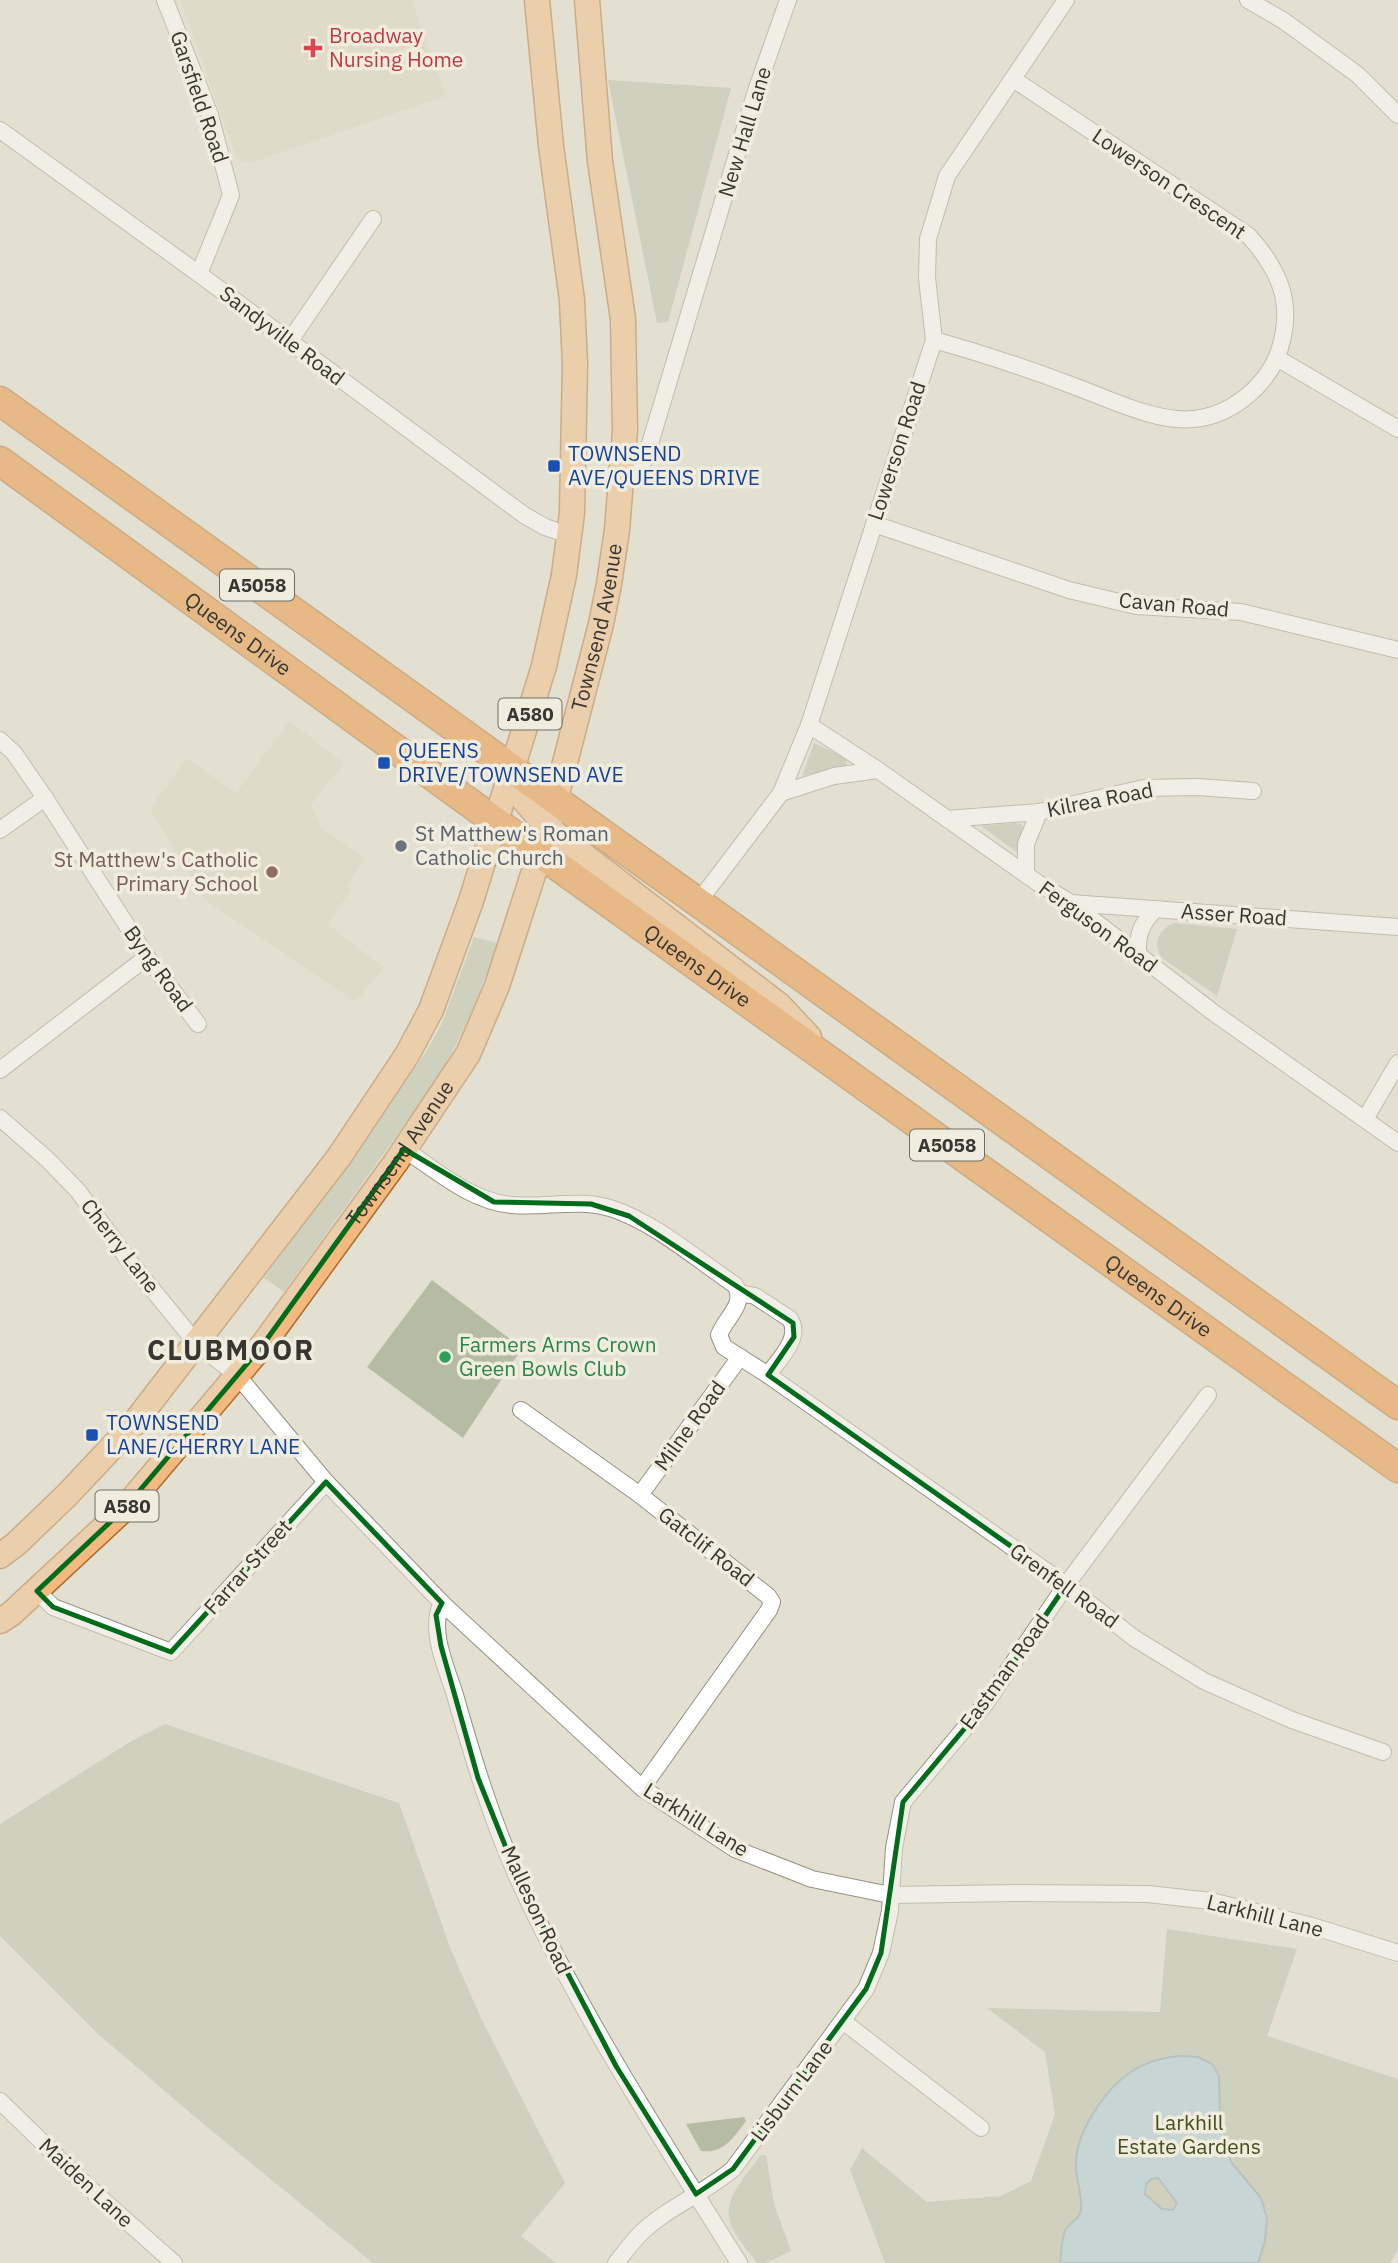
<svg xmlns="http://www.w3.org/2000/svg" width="1398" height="2263" viewBox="0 0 1398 2263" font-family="'IBM Plex Sans',sans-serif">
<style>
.built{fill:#dbd5bf}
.green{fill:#b6bca4}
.water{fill:#a4cad8;stroke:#839ea6;stroke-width:2;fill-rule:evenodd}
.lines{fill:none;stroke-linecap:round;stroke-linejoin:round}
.street-casing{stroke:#959284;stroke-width:18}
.primary-casing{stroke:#ac6d2c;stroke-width:27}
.highway-casing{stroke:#ac6d2c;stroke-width:31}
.street{stroke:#fff;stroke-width:16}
.primary{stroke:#f3b97f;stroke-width:24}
.highway{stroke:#eb8a2a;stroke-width:28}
.marked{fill:none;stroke:#026c1b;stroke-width:5;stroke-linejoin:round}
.health-dot{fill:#e0444e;stroke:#f1edde;stroke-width:2.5}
.transit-dot{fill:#1a4fb4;stroke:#f1edde;stroke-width:2.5}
.worship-dot{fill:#6b7280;stroke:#f1edde;stroke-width:2.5}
.education-dot{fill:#8d6e63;stroke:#f1edde;stroke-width:2.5}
.leisure-dot{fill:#2e9e5b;stroke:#f1edde;stroke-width:2.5}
.labels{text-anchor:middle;stroke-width:7;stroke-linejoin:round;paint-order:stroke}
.shield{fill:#f1edde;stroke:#6f6d64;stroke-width:2}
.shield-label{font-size:19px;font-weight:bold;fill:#373630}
.health-label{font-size:21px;fill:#be3a42;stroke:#f1edde;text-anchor:start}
.street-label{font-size:21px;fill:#373630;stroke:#f1edde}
.transit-label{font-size:21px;fill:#164399;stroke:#f1edde;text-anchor:start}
.worship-label{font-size:21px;fill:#5b616d;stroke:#f1edde;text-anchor:start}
.education-label{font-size:21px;fill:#785e54;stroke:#f1edde;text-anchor:end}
.leisure-label{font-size:21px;fill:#27864d;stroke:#f1edde;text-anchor:start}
.park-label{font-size:21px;fill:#454f1b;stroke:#f1edde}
.district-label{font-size:28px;font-weight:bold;letter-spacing:2px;fill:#373630;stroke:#f1edde}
</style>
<rect width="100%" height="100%" fill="#e4e0d1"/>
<!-- built -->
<g class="built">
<path d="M 180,0 L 412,0 L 446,96 L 250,163 L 237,159 Z"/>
<path d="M 289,721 L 344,763 L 311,805 L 322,829 L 366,858 L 347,886 L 351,890 L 328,924 L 384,968 L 355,1002 L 205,900 L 150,809 L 187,758 L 236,793 Z"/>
</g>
<!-- green -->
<g class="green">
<path d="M 608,80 L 731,88 L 668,322 L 657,323 Z"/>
<path d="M 814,743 L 846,758 L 847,765 L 802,776 Z"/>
<path d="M 1015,823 L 1021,824 L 1023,828 L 1017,852 L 981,826 Z"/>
<path d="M 1174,923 L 1237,929 L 1217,996 L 1162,958 C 1152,944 1158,930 1174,923 Z"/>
<path d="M 474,937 L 498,943 C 480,993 463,1036 436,1081 L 284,1292 L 264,1278 L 425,1054 L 442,1023 Z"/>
<path d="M 432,1280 L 522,1348 L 463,1438 L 367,1367 Z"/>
<path d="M 165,1724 L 399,1803 L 451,1950 L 481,2018 L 565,2183 L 521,2236 L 556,2263 L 373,2263 L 201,2122 L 98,2034 L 0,1936 L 0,1824 L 133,1740 Z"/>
<path d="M 1167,1929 L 1297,1949 L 1267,2036 L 1398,2079 L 1398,2250 L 1390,2263 L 885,2263 L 850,2170 L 862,2148 L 927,2202 L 1001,2196 L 1031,2181 L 1055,2114 L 1045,2052 L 987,2008 L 1160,2012 Z"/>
<path d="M 744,2117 L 746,2121 C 734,2137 724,2154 701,2151 L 686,2124 Z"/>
<path d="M 761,2155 L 766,2155 L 774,2204 L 791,2251 L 766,2263 L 757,2263 C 749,2252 738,2240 732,2227 C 719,2201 747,2175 761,2155 Z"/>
</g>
<!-- water -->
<path class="water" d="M 1182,2056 L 1198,2057 L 1212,2064 L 1219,2076 L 1220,2117 L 1231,2162 L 1261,2198 L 1267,2218 L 1265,2241 L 1258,2263 L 1060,2263 C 1062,2253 1061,2240 1065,2231 C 1068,2223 1080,2220 1081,2210 C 1083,2196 1075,2178 1076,2162 C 1077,2131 1105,2089 1131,2072 C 1146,2062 1164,2057 1182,2056 ZM 1158,2178 L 1177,2203 L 1173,2210 L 1162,2209 L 1145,2194 L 1146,2184 L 1151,2179 Z"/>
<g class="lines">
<!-- street casing -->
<g class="street-casing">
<g id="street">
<path d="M 165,0 L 210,115 L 231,195 L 199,274"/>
<path d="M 1248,0 L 1284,21 L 1358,75 L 1398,115"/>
<path d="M 0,130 L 199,274 L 524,515 L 545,527 L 569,535"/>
<path d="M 934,340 C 981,353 1026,368 1071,385 C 1107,398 1156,423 1194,419 C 1233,415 1269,384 1280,348 C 1294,302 1279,270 1249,236 L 1013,79"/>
<path d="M 289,342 L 373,219"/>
<path d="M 1277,358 L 1398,429"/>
<path d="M 621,483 L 636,472 L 646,457 L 756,91 L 788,0"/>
<path d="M 874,524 L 1069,590 L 1136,606 L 1241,612 L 1398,650"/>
<path d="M 809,725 L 878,770"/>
<path d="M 0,740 L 14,753 L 45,798 L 147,957 L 198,1024"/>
<path d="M 781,793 L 834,776 L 878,770 L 1038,883 L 1071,903 L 1214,1013 L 1398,1143"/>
<path d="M 947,819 L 1039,812 L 1144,788 L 1197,787 L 1253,791"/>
<path d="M 0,830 L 45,798"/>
<path d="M 1026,875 L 1026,844 L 1039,812"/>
<path d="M 699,901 L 781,793 L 809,725 L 934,340 L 927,278 L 928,239 L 947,176 L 1066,0"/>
<path d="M 1071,903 L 1398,927"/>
<path d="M 1138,955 C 1137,935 1141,923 1156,909"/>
<path d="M 0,1070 L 147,957"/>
<path d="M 0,1118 L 47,1159 L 78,1191 L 130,1262 L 197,1344 L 237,1375 L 326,1482 L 442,1603 L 642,1788 L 735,1849 L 812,1879 L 890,1895 L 1016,1893 L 1148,1894 L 1211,1901 L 1312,1926 L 1398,1953"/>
<path d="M 1365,1119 L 1398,1063"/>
<path d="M 404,1149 C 437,1171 472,1202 512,1205 C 546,1208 580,1198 613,1209 C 657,1224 696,1259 735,1285 C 747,1304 725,1318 719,1335 L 724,1347 L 768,1375 L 1066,1585 L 1134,1638 L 1204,1681 L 1292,1720 L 1383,1752"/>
<path d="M 739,1293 L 755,1296 L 790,1319 C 802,1338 779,1359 768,1375"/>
<path d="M 521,1410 L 640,1495 L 768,1596 L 772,1602 L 769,1610 L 642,1788"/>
<path d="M 640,1495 L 740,1357"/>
<path d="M 37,1591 L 53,1607 L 171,1652 L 326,1482"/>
<path d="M 442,1603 C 428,1629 447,1669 455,1695 C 473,1758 492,1821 519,1881 C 581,2015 661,2138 739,2263"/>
<path d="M 844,2022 L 981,2128"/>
<path d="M 0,2101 L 86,2185 L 174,2263"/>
<path d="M 616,2263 C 624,2253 632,2242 641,2233 C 668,2207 705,2193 733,2169 L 866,1989 L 881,1953 L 890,1911 L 894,1848 L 903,1802 L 986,1703 L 1066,1585 L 1208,1395"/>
</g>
</g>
<!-- primary casing -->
<g class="primary-casing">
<g id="primary">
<path d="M 513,770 L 519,794 L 548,828 L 779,1005 L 809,1037"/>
<path d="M 0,1556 L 16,1544 L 66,1496 L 132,1426 L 339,1157 L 407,1055 L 431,1010 L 471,901 L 544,666 L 564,575 L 572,513 L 575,364 L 572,300 L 551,146 L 537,0"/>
<path id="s1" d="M 0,1621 L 11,1614 L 124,1509 L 262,1346 L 396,1162 L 468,1054 L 497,986 L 548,828 L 601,624 L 609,584 L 617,530 L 625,430 L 623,319 L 600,161 L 587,0"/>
</g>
</g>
<!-- highway casing -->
<g class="highway-casing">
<g id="highway">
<path d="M 0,401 L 1398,1405"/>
<path id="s2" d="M 0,461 L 496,822 L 1398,1468"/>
</g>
</g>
<!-- street -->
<use href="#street" class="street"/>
<!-- primary -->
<use href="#primary" class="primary"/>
<!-- highway -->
<use href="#highway" class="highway"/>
</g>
<!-- marked area -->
<path d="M0 0H1398V2263H0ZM 404,1149 L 494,1202 L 591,1204 L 629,1216 L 793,1323 L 794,1337 L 768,1375 L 1066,1585 L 986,1703 L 903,1802 L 881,1953 L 866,1989 L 733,2169 L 696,2194 L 616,2066 L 519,1880 L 478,1778 L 441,1646 L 436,1615 L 442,1603 L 326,1482 L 171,1652 L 53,1607 L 37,1591 L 124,1509 L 262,1346 Z" fill="#e4e0d1" fill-opacity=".55" fill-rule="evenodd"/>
<path class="marked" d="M 404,1149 L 494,1202 L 591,1204 L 629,1216 L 793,1323 L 794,1337 L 768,1375 L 1066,1585 L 986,1703 L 903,1802 L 881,1953 L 866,1989 L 733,2169 L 696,2194 L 616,2066 L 519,1880 L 478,1778 L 441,1646 L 436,1615 L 442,1603 L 326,1482 L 171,1652 L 53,1607 L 37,1591 L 124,1509 L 262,1346 Z"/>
<!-- markers -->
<path class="health-dot" d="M309.5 37.5h7v7h7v7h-7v7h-7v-7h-7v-7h7z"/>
<g class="transit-dot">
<rect x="547" y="459" width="14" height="14" rx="3.5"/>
<rect x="377" y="756" width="14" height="14" rx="3.5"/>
<rect x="85" y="1428" width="14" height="14" rx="3.5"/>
</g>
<circle class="worship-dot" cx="401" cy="846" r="7"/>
<circle class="education-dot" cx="272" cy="872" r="7"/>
<circle class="leisure-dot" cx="445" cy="1357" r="7"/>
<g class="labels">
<!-- shield labels -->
<g class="shield">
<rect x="220" y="569.5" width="74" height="31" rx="5"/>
<rect x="498.5" y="698.5" width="63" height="31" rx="5"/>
<rect x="910" y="1129.5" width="74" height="31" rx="5"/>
<rect x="95.5" y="1490.5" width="63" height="31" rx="5"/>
</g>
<g class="shield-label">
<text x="257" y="592">A5058</text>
<text x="530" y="721">A580</text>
<text x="947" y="1152">A5058</text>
<text x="127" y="1513">A580</text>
</g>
<!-- health labels -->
<g class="health-label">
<text x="329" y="43">Broadway<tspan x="329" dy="24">Nursing Home</tspan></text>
</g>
<!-- street labels -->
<g class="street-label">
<text transform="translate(199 97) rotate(71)" y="7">Garsfield Road</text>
<text transform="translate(745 132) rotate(-73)" y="7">New Hall Lane</text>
<text transform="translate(1169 184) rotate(34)" y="7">Lowerson Crescent</text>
<text transform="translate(282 336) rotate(37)" y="7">Sandyville Road</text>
<text transform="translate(897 451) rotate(-72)" y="7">Lowerson Road</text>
<text transform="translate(1174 605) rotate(5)" y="7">Cavan Road</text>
<text dy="7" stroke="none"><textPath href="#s1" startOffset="1185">Townsend Avenue</textPath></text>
<text dy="7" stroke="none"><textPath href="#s2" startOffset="294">Queens Drive</textPath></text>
<text transform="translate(1100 800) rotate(-11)" y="7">Kilrea Road</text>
<text transform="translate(1234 915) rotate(4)" y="7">Asser Road</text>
<text transform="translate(1098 927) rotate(36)" y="7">Ferguson Road</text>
<text dy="7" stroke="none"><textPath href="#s2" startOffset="861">Queens Drive</textPath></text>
<text transform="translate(158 969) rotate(54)" y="7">Byng Road</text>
<text dy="7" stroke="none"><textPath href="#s1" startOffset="618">Townsend Avenue</textPath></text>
<text transform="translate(120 1246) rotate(52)" y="7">Cherry Lane</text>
<text dy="7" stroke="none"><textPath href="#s2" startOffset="1428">Queens Drive</textPath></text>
<text transform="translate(690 1426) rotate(-54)" y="7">Milne Road</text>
<text transform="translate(706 1547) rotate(38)" y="7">Gatclif Road</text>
<text transform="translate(248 1567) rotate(-48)" y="7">Farrar Street</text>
<text transform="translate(1064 1586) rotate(36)" y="7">Grenfell Road</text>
<text transform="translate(1005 1672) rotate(-54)" y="7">Eastman Road</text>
<text transform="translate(696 1820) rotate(32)" y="7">Larkhill Lane</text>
<text transform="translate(536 1910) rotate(65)" y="7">Malleson Road</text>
<text transform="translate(1265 1916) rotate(14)" y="7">Larkhill Lane</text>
<text transform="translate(792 2091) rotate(-53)" y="7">Lisburn Lane</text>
<text transform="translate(86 2183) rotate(43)" y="7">Maiden Lane</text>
</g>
<!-- transit labels -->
<g class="transit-label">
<text x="568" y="461">TOWNSEND<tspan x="568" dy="24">AVE/QUEENS DRIVE</tspan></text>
<text x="398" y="758">QUEENS<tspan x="398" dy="24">DRIVE/TOWNSEND AVE</tspan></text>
<text x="106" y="1430">TOWNSEND<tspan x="106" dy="24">LANE/CHERRY LANE</tspan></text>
</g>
<!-- worship labels -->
<g class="worship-label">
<text x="415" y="841">St Matthew's Roman<tspan x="415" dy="24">Catholic Church</tspan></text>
</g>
<!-- education labels -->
<g class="education-label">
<text x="258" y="867">St Matthew's Catholic<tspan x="258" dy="24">Primary School</tspan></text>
</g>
<!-- leisure labels -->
<g class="leisure-label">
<text x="459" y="1352">Farmers Arms Crown<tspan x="459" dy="24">Green Bowls Club</tspan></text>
</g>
<!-- park labels -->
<g class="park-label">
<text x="1189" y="2130">Larkhill<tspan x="1189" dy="24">Estate Gardens</tspan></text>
</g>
<!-- district labels -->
<g class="district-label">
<text x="231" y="1360">CLUBMOOR</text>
</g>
</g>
</svg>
